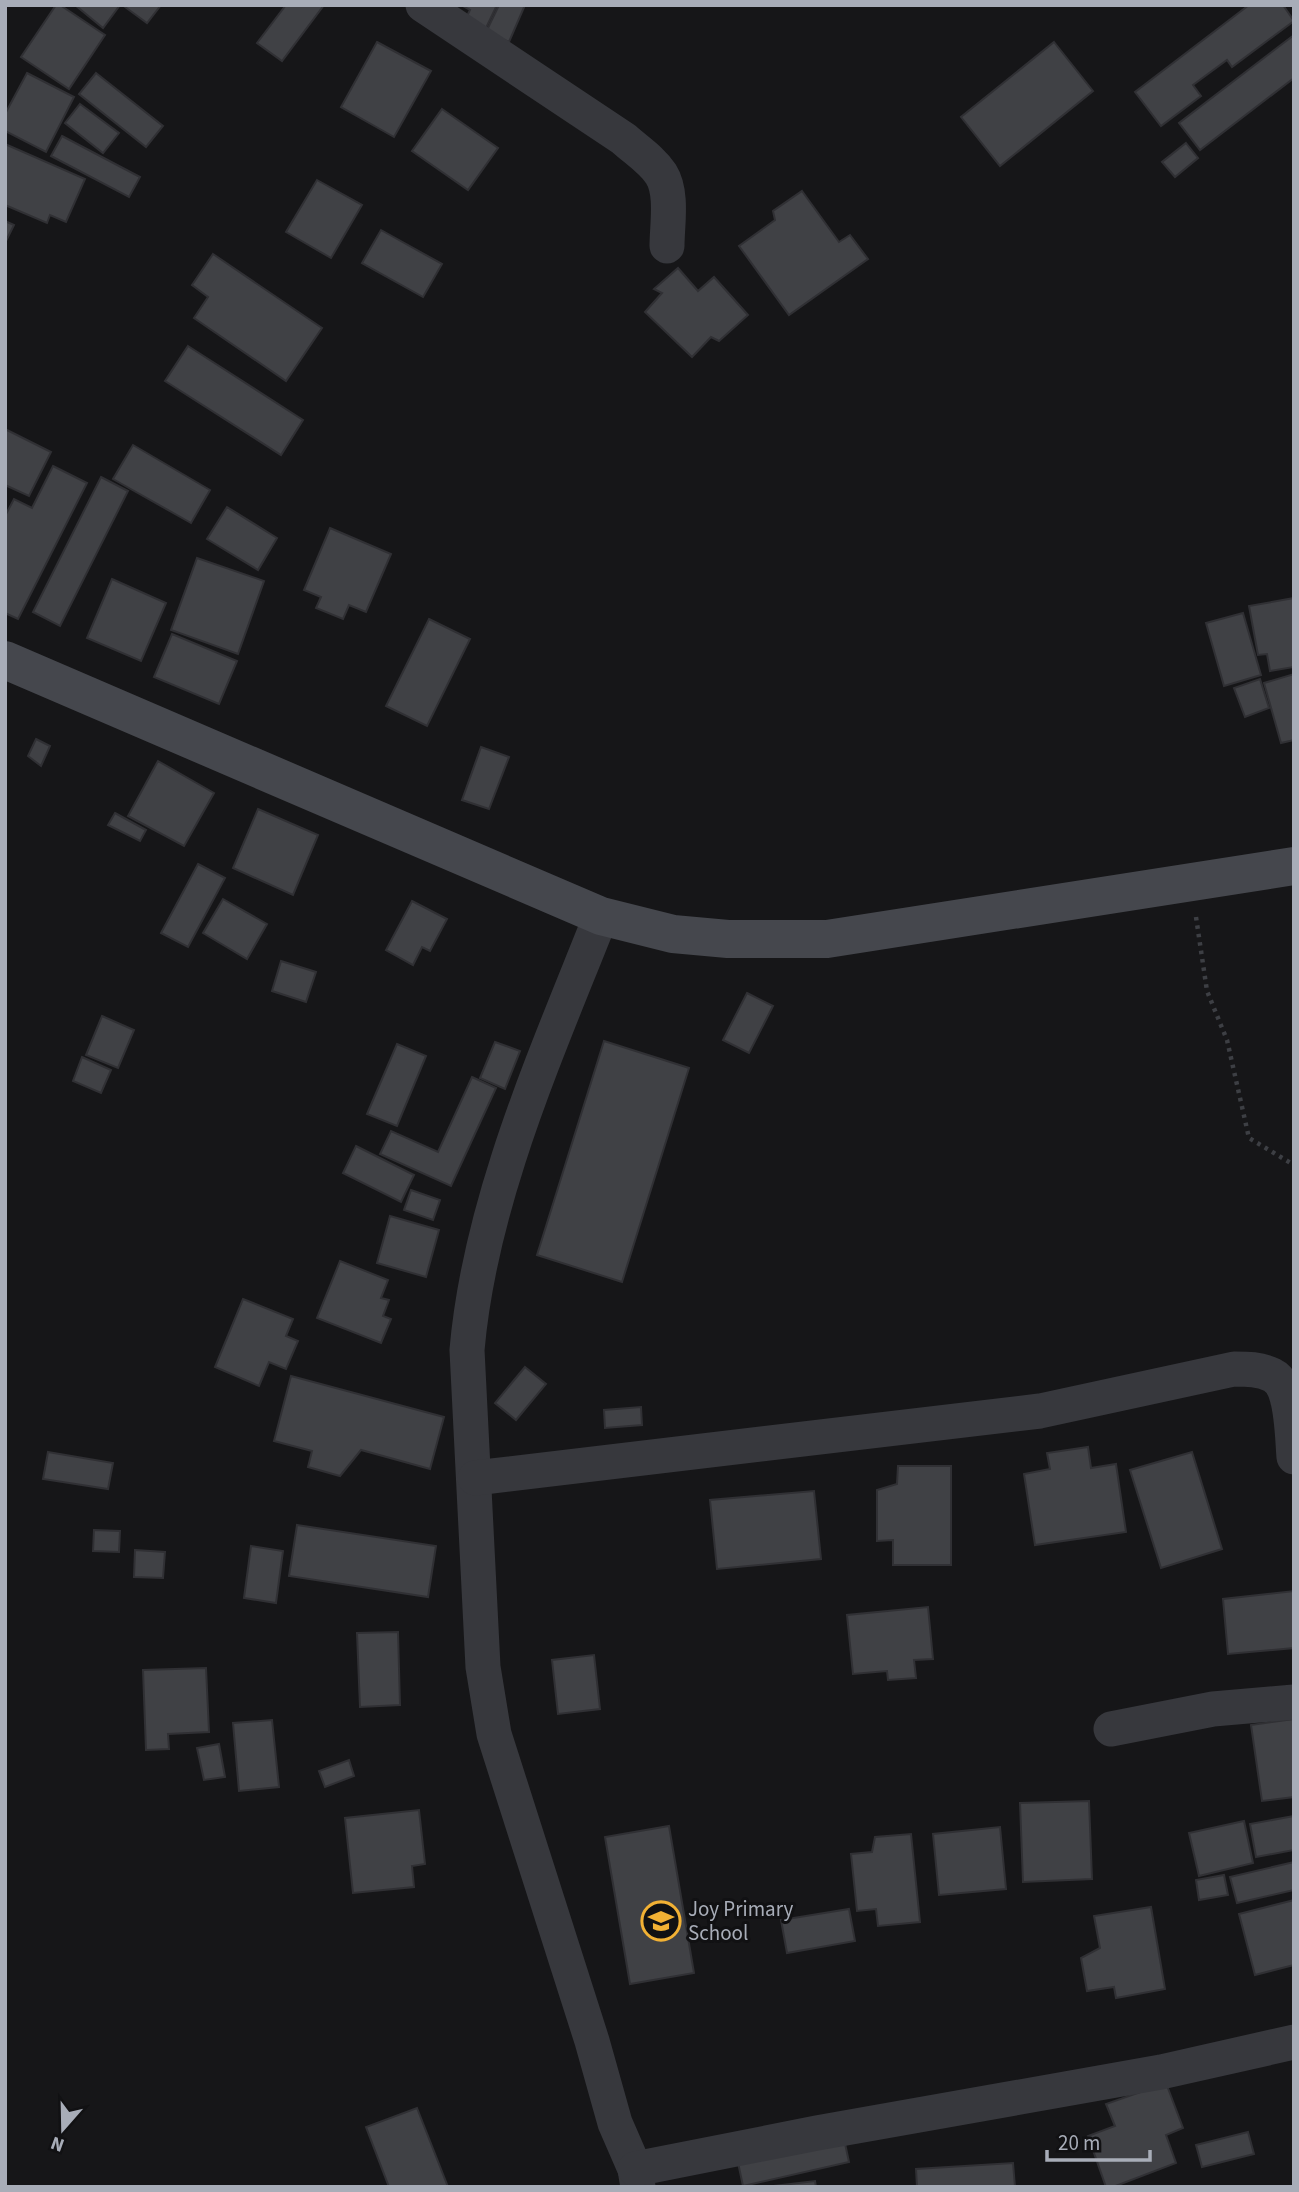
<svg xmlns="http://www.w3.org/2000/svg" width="1299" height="2192" viewBox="0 0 1299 2192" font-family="'Source Sans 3',sans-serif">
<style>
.building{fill:#404145;stroke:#303034;stroke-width:2}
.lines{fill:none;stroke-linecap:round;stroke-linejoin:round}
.path{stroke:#3d3f44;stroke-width:4.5;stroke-dasharray:3.5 5;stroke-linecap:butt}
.street{stroke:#37383d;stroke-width:35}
.secondary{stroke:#45474d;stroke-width:38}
.labels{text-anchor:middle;stroke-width:6;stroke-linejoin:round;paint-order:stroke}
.poi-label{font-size:21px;fill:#a8adb8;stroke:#111113;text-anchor:start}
</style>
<rect width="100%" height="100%" fill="#161618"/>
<!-- building -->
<g class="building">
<path d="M 56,5 L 60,5 L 105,35 L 69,89 L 21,57 Z"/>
<path d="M 75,5 L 120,5 L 103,28 Z"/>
<path d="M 127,5 L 161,5 L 147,23 L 125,7 Z"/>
<path d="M 286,5 L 324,5 L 282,61 L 257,43 Z"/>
<path d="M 461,5 L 497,5 L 486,28 L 466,18 L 470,10 Z"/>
<path d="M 499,5 L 525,5 L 509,42 L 486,32 Z"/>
<path d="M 1249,5 L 1283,5 L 1294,21 L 1232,67 L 1227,60 L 1193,85 L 1201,96 L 1161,126 L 1135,92 Z"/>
<path d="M 1294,35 L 1294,78 L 1200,150 L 1179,123 Z"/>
<path d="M 377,42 L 431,71 L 394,137 L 341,107 Z"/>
<path d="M 1054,42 L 1093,91 L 1000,166 L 961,117 Z"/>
<path d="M 27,73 L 74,97 L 46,152 L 5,131 L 5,114 Z"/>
<path d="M 96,73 L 163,126 L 146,147 L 79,94 Z"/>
<path d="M 80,104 L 119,133 L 103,153 L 65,123 Z"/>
<path d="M 442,109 L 498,148 L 468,190 L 412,151 Z"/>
<path d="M 62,136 L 140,177 L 129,197 L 51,156 Z"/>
<path d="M 1186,143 L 1198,158 L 1175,177 L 1162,162 Z"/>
<path d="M 5,144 L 85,179 L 66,222 L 50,215 L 47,223 L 5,205 Z"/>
<path d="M 317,180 L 362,205 L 331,258 L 286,232 Z"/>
<path d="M 802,191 L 839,242 L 850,235 L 868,259 L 789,315 L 739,246 L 775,220 L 773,211 Z"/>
<path d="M 5,221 L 14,225 L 5,243 Z"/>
<path d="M 381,230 L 442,264 L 423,297 L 362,263 Z"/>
<path d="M 213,254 L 322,328 L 286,381 L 194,318 L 208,297 L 192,285 Z"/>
<path d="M 678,268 L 698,291 L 714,277 L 748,315 L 719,341 L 711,337 L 692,357 L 645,312 L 662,293 L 654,289 Z"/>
<path d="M 188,346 L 303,420 L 281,455 L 165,381 Z"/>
<path d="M 5,429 L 51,452 L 29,496 L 5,485 Z"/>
<path d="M 133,445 L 210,490 L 191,523 L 113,479 Z"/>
<path d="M 53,466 L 87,483 L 18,619 L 5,613 L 5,516 L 14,499 L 32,508 Z"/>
<path d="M 101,477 L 128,491 L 60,626 L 33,612 Z"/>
<path d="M 227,507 L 277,538 L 258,570 L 207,539 Z"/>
<path d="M 330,528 L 391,554 L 366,612 L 349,605 L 343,619 L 316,608 L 321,597 L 304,590 Z"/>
<path d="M 197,558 L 264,581 L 238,654 L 171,630 Z"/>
<path d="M 112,579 L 166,603 L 141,661 L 87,638 Z"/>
<path d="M 1294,598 L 1294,667 L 1270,671 L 1267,654 L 1258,655 L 1249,606 Z"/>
<path d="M 1243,613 L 1261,675 L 1224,686 L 1206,623 Z"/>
<path d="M 429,619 L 470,639 L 427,726 L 386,706 Z"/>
<path d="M 172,634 L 237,661 L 219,704 L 154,677 Z"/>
<path d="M 1294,674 L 1294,740 L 1281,743 L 1264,683 Z"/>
<path d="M 1260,679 L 1269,708 L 1245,717 L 1234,688 Z"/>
<path d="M 36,739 L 50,746 L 41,766 L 28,756 Z"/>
<path d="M 481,747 L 509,757 L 489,809 L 462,800 Z"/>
<path d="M 158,761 L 214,793 L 184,846 L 128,816 Z"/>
<path d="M 258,809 L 318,835 L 293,895 L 233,868 Z"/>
<path d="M 115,813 L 146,830 L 140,841 L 108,825 Z"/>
<path d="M 198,864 L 225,878 L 188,947 L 161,933 Z"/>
<path d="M 223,899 L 267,924 L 247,959 L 203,933 Z"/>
<path d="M 412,901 L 447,919 L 430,951 L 422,947 L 413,965 L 386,950 Z"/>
<path d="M 281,961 L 316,972 L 306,1002 L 272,991 Z"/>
<path d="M 747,993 L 773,1006 L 749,1053 L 723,1040 Z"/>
<path d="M 102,1016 L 134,1030 L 118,1068 L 86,1055 Z"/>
<path d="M 604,1041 L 689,1068 L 622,1282 L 537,1255 Z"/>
<path d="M 495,1042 L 520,1051 L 505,1089 L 480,1078 Z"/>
<path d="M 397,1044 L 426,1056 L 397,1126 L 367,1114 Z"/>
<path d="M 82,1057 L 111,1070 L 101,1093 L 73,1081 Z"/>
<path d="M 472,1077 L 496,1088 L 451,1186 L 380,1154 L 391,1131 L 438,1152 Z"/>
<path d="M 356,1146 L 414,1175 L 401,1202 L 343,1173 Z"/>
<path d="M 411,1190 L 440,1200 L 433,1220 L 404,1210 Z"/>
<path d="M 390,1216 L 439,1230 L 426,1277 L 377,1263 Z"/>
<path d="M 340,1261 L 388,1280 L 381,1298 L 389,1300 L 383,1316 L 391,1319 L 381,1343 L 317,1318 Z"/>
<path d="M 243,1299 L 293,1319 L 286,1336 L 298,1341 L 286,1369 L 269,1362 L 259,1386 L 215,1367 Z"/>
<path d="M 525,1367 L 546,1384 L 516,1420 L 495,1403 Z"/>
<path d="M 291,1376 L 444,1417 L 430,1469 L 361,1450 L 340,1476 L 308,1467 L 312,1451 L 274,1441 Z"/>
<path d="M 641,1407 L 642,1425 L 605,1428 L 604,1410 Z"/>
<path d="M 1088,1447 L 1091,1468 L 1116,1464 L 1126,1532 L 1035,1545 L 1024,1474 L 1050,1469 L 1047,1453 Z"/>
<path d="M 48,1452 L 113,1463 L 108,1489 L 43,1479 Z"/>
<path d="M 1192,1452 L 1222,1549 L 1161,1568 L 1130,1470 Z"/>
<path d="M 898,1466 L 951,1466 L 951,1565 L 893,1565 L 893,1540 L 877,1541 L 877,1490 L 897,1484 Z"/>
<path d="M 814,1491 L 821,1559 L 717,1569 L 710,1500 Z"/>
<path d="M 297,1525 L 436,1546 L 428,1597 L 289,1576 Z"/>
<path d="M 94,1530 L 120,1531 L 119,1552 L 93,1551 Z"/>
<path d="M 251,1546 L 283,1551 L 276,1603 L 244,1598 Z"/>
<path d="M 135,1550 L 165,1552 L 163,1578 L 134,1577 Z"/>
<path d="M 1294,1591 L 1294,1648 L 1228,1654 L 1223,1599 Z"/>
<path d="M 928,1607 L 933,1659 L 914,1660 L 916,1678 L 888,1680 L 887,1671 L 853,1674 L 847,1615 Z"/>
<path d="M 398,1632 L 400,1705 L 360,1707 L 357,1633 Z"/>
<path d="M 594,1655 L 600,1709 L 558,1714 L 552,1660 Z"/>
<path d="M 206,1668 L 209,1732 L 168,1734 L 169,1749 L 146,1750 L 143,1670 Z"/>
<path d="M 1294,1719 L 1294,1797 L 1262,1801 L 1251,1725 Z"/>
<path d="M 272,1720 L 279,1787 L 239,1791 L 233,1723 Z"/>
<path d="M 219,1744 L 225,1777 L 204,1780 L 197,1748 Z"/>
<path d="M 349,1760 L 354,1776 L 325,1787 L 319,1771 Z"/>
<path d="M 1089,1801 L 1092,1879 L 1023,1882 L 1020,1803 Z"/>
<path d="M 419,1810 L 425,1864 L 412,1866 L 414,1887 L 353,1893 L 345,1818 Z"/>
<path d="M 1294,1816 L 1294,1850 L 1256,1857 L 1250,1824 Z"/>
<path d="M 1244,1821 L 1253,1863 L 1199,1876 L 1189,1833 Z"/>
<path d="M 669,1826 L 694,1973 L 630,1984 L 605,1837 Z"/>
<path d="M 1000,1827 L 1006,1889 L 939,1895 L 933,1834 Z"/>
<path d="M 911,1834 L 920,1922 L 878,1926 L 876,1909 L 857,1911 L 851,1854 L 872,1852 L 875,1837 Z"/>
<path d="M 1294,1862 L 1294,1890 L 1237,1903 L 1230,1877 Z"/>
<path d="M 1224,1875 L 1228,1895 L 1199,1900 L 1196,1880 Z"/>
<path d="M 1294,1900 L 1294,1965 L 1255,1975 L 1239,1914 Z"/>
<path d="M 1151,1907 L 1165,1989 L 1116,1998 L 1114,1987 L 1087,1991 L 1081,1958 L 1100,1948 L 1094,1916 Z"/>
<path d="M 849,1909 L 855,1941 L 787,1953 L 781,1920 Z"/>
<path d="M 1166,2083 L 1183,2128 L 1166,2135 L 1176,2163 L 1113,2187 L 1106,2187 L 1088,2136 L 1115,2126 L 1106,2104 Z"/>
<path d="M 417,2108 L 448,2187 L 389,2187 L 366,2127 Z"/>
<path d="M 1248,2132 L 1254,2154 L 1202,2167 L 1196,2145 Z"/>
<path d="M 843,2134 L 849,2162 L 743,2186 L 737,2158 Z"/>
<path d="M 1013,2163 L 1015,2187 L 917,2187 L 916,2169 Z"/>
<path d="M 815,2181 L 816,2187 L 765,2187 Z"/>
</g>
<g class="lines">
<!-- path -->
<path class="path" d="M 1196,917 L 1207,991 L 1227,1040 L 1249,1138 L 1294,1165"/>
<!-- street -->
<g class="street">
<path d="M 423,5 L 624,139 C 636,150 652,160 661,174 C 673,193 667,225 667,246"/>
<path d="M 601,916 C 546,1055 480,1201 467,1350 L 483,1667 L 494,1734 L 592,2041 L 615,2123 L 635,2169 L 638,2187"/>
<path d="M 475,1478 L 1040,1411 L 1234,1369 C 1247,1369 1260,1369 1272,1375 C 1293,1385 1292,1436 1294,1457"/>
<path d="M 1111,1729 L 1213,1709 L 1294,1702"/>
<path d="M 635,2169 L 817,2133 L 1161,2072 L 1294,2042"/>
</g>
<!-- secondary -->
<path class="secondary" d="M 5,660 L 601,916 L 673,934 L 728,939 L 827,939 L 1294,866"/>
</g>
<!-- icons -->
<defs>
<g id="school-ring" transform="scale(2.0125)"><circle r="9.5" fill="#111113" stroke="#f2b134" stroke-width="1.5"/><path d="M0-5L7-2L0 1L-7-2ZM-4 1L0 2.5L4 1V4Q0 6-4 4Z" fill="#f2b134"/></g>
</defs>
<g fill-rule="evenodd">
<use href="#school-ring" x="661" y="1921"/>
</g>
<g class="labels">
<!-- poi labels -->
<g class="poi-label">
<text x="688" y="1916">Joy Primary<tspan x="688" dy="24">School</tspan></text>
</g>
</g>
<!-- border -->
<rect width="1299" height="2192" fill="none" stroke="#a8adb8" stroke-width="14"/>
<!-- north arrow -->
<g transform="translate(63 2129) rotate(200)" stroke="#111113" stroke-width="5" paint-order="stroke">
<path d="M0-5L12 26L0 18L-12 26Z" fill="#a8adb8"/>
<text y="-10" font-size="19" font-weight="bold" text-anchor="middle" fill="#a8adb8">N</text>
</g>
<!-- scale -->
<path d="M1047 2150v10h103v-10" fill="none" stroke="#a8adb8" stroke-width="3.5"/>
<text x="1058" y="2150" font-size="21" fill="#a8adb8" stroke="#111113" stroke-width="5" paint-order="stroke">20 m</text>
</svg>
